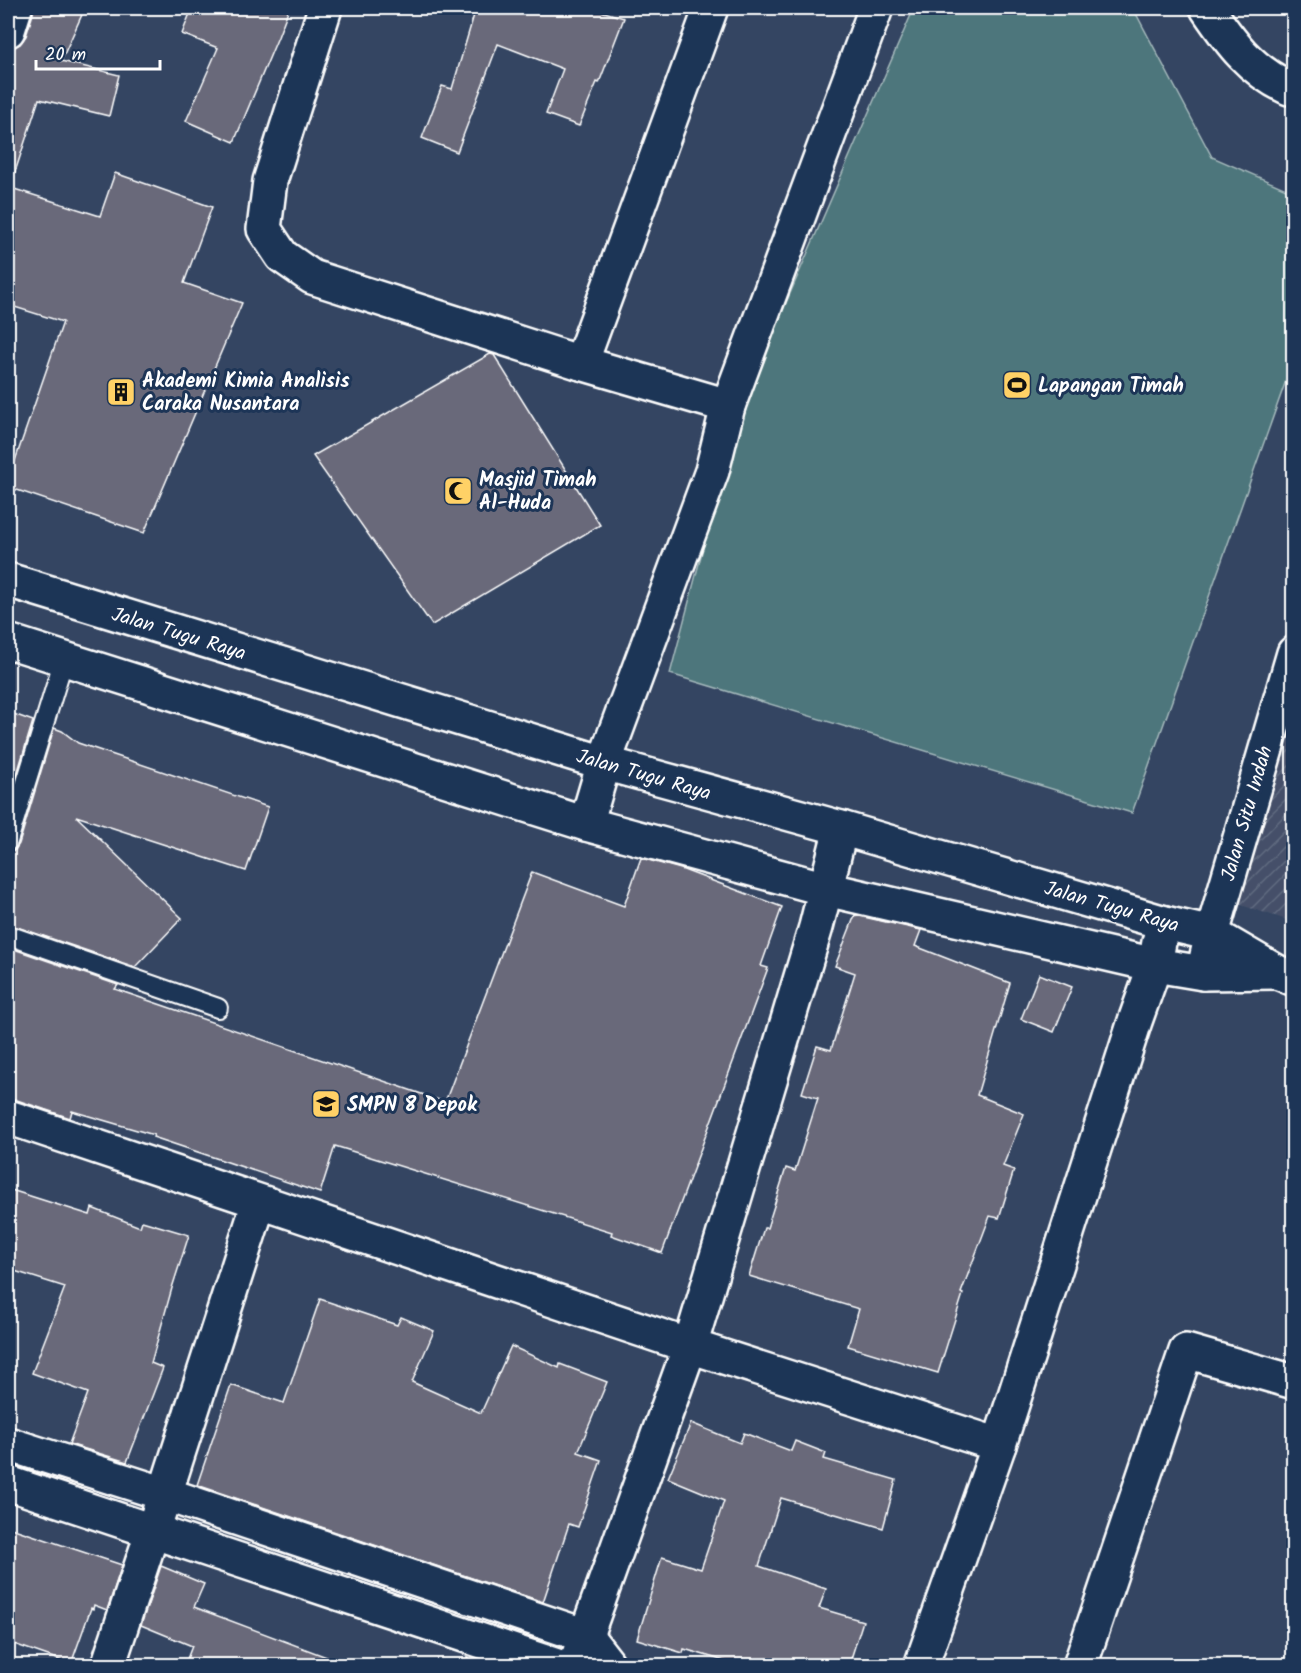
<svg xmlns="http://www.w3.org/2000/svg" width="1301" height="1673" viewBox="0 0 1301 1673" font-family="Kalam,sans-serif">
<style>
.industrial{fill:url(#industrial-furrows)}
.pitch{fill:#4d767b;stroke:#a6babd;stroke-width:1.5}
.building{fill:#69697a;stroke:#fff;stroke-width:1.5}
.lines{fill:none;stroke-linecap:round;stroke-linejoin:round}
.lane-casing{stroke:#fff;stroke-width:22}
.street-casing{stroke:#fff;stroke-width:38}
.secondary-casing{stroke:#fff;stroke-width:38}
.lane{stroke:#1d3557;stroke-width:18}
.street{stroke:#1d3557;stroke-width:33}
.secondary{stroke:#1d3557;stroke-width:33}
.labels{text-anchor:middle;stroke-width:6;stroke-linejoin:round;paint-order:stroke}
.poi-label{font-size:20px;font-weight:bold;fill:#fff;stroke:#1d3557;text-anchor:start}
.street-label{font-size:20px;fill:#fff;stroke:#1d3557}
</style>
<defs>
<pattern id="industrial-furrows" width="10" height="10" patternUnits="userSpaceOnUse" patternTransform="scale(1.5)"><rect width="10" height="10" fill="#445069"/><path d="M-1 1l2-2M0 10L10 0M9 11l2-2" fill="none" stroke="#606a80"/></pattern>
</defs>
<rect width="100%" height="100%" fill="#344562"/>
<filter id="ink" filterUnits="userSpaceOnUse"><feTurbulence type="fractalNoise" baseFrequency=".0167" numOctaves="2"/><feDisplacementMap in="SourceGraphic" scale="12" xChannelSelector="R" yChannelSelector="G"/><feConvolveMatrix kernelMatrix="1 2 1 2 8 2 1 2 1" color-interpolation-filters="sRGB"/></filter>
<g filter="url(#ink)">
<!-- industrial -->
<path class="industrial" d="M 1293,683 L 1293,922 L 1210,895 Z"/>
<!-- pitch -->
<path class="pitch" d="M 914,8 L 1133,8 L 1212,157 L 1293,192 L 1294,358 L 1132,813 L 670,674 L 739,411 Z"/>
<!-- building -->
<g class="building">
<path d="M 33,8 L 85,8 L 61,61 L 119,75 L 109,116 L 39,99 L 14,175 L 8,174 L 8,54 L 9,48 L 20,44 L 26,36 L 33,14 Z"/>
<path d="M 192,8 L 289,8 L 278,37 L 234,142 L 186,121 L 218,48 L 182,34 Z"/>
<path d="M 476,8 L 591,8 L 624,18 L 599,83 L 597,82 L 579,126 L 546,114 L 563,69 L 498,44 L 457,152 L 422,138 L 442,86 L 452,89 Z"/>
<path d="M 115,173 L 212,207 L 184,283 L 242,303 L 144,533 L 8,487 L 8,481 L 63,322 L 8,305 L 8,187 L 100,216 Z"/>
<path d="M 490,354 L 494,355 L 600,525 L 432,625 L 313,456 Z"/>
<path d="M 8,712 L 33,721 L 8,804 Z"/>
<path d="M 54,728 L 62,731 L 78,743 L 268,807 L 246,871 L 76,816 L 182,918 L 135,967 L 8,924 L 8,852 L 15,850 L 19,844 Z"/>
<path d="M 641,858 L 681,869 L 782,907 L 761,966 L 768,968 L 662,1253 L 611,1235 L 612,1232 L 335,1146 L 320,1193 L 153,1137 L 154,1135 L 72,1111 L 70,1118 L 14,1099 L 8,1099 L 8,947 L 118,985 L 115,989 L 445,1102 L 532,872 L 624,906 Z"/>
<path d="M 855,915 L 921,930 L 915,946 L 1010,983 L 977,1095 L 1024,1114 L 1003,1166 L 1014,1170 L 999,1218 L 990,1216 L 961,1293 L 963,1294 L 938,1373 L 848,1346 L 859,1309 L 749,1276 L 764,1228 L 767,1228 L 786,1168 L 795,1171 L 818,1098 L 802,1093 L 817,1046 L 831,1050 L 855,973 L 835,966 Z"/>
<path d="M 1039,974 L 1072,987 L 1054,1032 L 1021,1019 Z"/>
<path d="M 8,1189 L 90,1215 L 92,1208 L 140,1227 L 142,1221 L 189,1235 L 172,1288 L 151,1363 L 163,1368 L 127,1462 L 69,1444 L 88,1393 L 32,1373 L 65,1287 L 8,1269 Z"/>
<path d="M 320,1299 L 397,1325 L 401,1317 L 434,1331 L 412,1382 L 481,1413 L 511,1346 L 559,1368 L 560,1364 L 607,1382 L 578,1452 L 601,1460 L 578,1527 L 569,1524 L 543,1602 L 197,1485 L 231,1385 L 284,1403 Z"/>
<path d="M 691,1423 L 740,1443 L 744,1433 L 791,1451 L 795,1441 L 826,1453 L 824,1459 L 896,1480 L 883,1528 L 781,1498 L 759,1566 L 826,1589 L 819,1608 L 863,1621 L 849,1665 L 738,1665 L 684,1649 L 683,1653 L 637,1639 L 662,1557 L 701,1569 L 724,1501 L 668,1478 Z"/>
<path d="M 8,1527 L 122,1565 L 107,1610 L 94,1605 L 93,1609 L 91,1608 L 71,1664 L 8,1642 Z"/>
<path d="M 161,1566 L 204,1584 L 194,1607 L 340,1662 L 340,1665 L 205,1665 L 187,1659 L 192,1646 L 141,1625 Z"/>
</g>
<g class="lines">
<!-- lane casing -->
<g class="lane-casing">
<g id="lane">
<path d="M 8,841 L 64,659"/>
<path d="M 8,935 L 218,1008"/>
</g>
</g>
<!-- street casing -->
<g class="street-casing">
<g id="street">
<path d="M 325,8 L 270,181 L 264,229 L 282,256 L 312,277 L 581,363 L 728,406"/>
<path d="M 1207,8 C 1230,42 1250,70 1289,88"/>
<path d="M 8,30 L 15,8"/>
<path d="M 581,363 L 711,8"/>
<path d="M 586,824 L 604,763 L 712,471 L 728,406 L 876,8"/>
<path d="M 1203,973 L 1212,934 L 1294,653"/>
<path d="M 8,1117 L 690,1346 L 999,1445"/>
<path d="M 8,1444 L 165,1494 L 586,1636 L 607,1663"/>
<path d="M 8,1483 L 557,1666"/>
<path d="M 108,1666 L 165,1494 L 259,1202"/>
<path d="M 575,1666 L 690,1346 L 816,927 L 841,828"/>
<path d="M 921,1666 L 999,1445 L 1135,1021 L 1155,965 L 1159,942 L 1165,923"/>
<path d="M 1080,1666 L 1186,1351 L 1294,1382"/>
</g>
</g>
<!-- secondary casing -->
<g class="secondary-casing">
<g id="secondary">
<path d="M 8,580 L 604,763 L 841,828 L 1165,923 L 1212,934 L 1277,972 L 1294,979"/>
<path d="M 8,641 L 586,824 L 826,889 L 1155,965 L 1203,973 L 1277,972"/>
</g>
</g>
<!-- lane -->
<use href="#lane" class="lane"/>
<!-- street -->
<use href="#street" class="street"/>
<!-- secondary -->
<use href="#secondary" class="secondary"/>
</g>
</g>
<!-- icons -->
<defs>
<g id="stadium-square" transform="scale(1.5)"><rect x="-9" y="-9" width="18" height="18" rx="4" fill="#ffd166" stroke="#1d3557"/><path d="M0-5a6.5 5 0 1 0 0 10a6.5 5 0 1 0 0-10ZM-3.5-1.8h7v3.6h-7Z" fill="#111"/></g>
<g id="building-square" transform="scale(1.5)"><rect x="-9" y="-9" width="18" height="18" rx="4" fill="#ffd166" stroke="#1d3557"/><path d="M-4-6H4V6H1V3H-1V6H-4ZM-2.5-4.3h1.7v1.8h-1.7ZM.8-4.3h1.7v1.8H.8ZM-2.5-1h1.7V.8h-1.7ZM.8-1h1.7V.8H.8Z" fill="#111"/></g>
<g id="mosque-square" transform="scale(1.5)"><rect x="-9" y="-9" width="18" height="18" rx="4" fill="#ffd166" stroke="#1d3557"/><path d="M3.5-4.9A6 6 0 1 0 3.5 4.9A5 5 0 1 1 3.5-4.9Z" fill="#111"/></g>
<g id="school-square" transform="scale(1.5)"><rect x="-9" y="-9" width="18" height="18" rx="4" fill="#ffd166" stroke="#1d3557"/><path d="M0-5L7-2L0 1L-7-2ZM-4 1L0 2.5L4 1V4Q0 6-4 4Z" fill="#111"/></g>
</defs>
<g fill-rule="evenodd">
<use href="#stadium-square" x="1017" y="385"/>
<use href="#building-square" x="121" y="392"/>
<use href="#mosque-square" x="458" y="491"/>
<use href="#school-square" x="326" y="1104"/>
</g>
<g class="labels">
<!-- poi labels -->
<g class="poi-label">
<text x="142" y="387">Akademi Kimia Analisis<tspan x="142" dy="23">Caraka Nusantara</tspan></text>
<text x="1038" y="392">Lapangan Timah</text>
<text x="479" y="486">Masjid Timah<tspan x="479" dy="23">Al-Huda</tspan></text>
<text x="347" y="1111">SMPN 8 Depok</text>
</g>
<!-- street labels -->
<g class="street-label">
<text transform="translate(179 633) rotate(17)" y="7">Jalan Tugu Raya</text>
<text transform="translate(644 774) rotate(16)" y="7">Jalan Tugu Raya</text>
<text transform="translate(1246 813) rotate(-74)" y="7">Jalan Situ Indah</text>
<text transform="translate(1112 906) rotate(16)" y="7">Jalan Tugu Raya</text>
</g>
</g>
<!-- margin -->
<rect width="1301" height="1673" fill="none" stroke="#1d3557" stroke-width="30"/>
<rect x="15" y="15" width="1271" height="1643" fill="none" stroke="#fff" stroke-width="2" filter="url(#ink)"/>
<!-- scale -->
<path d="M36 60v9h124v-9" fill="none" stroke="#ffffff" stroke-width="3"/>
<text x="45" y="60" font-size="18" fill="#ffffff" stroke="#1d3557" stroke-width="4.5" paint-order="stroke">20 m</text>
</svg>
